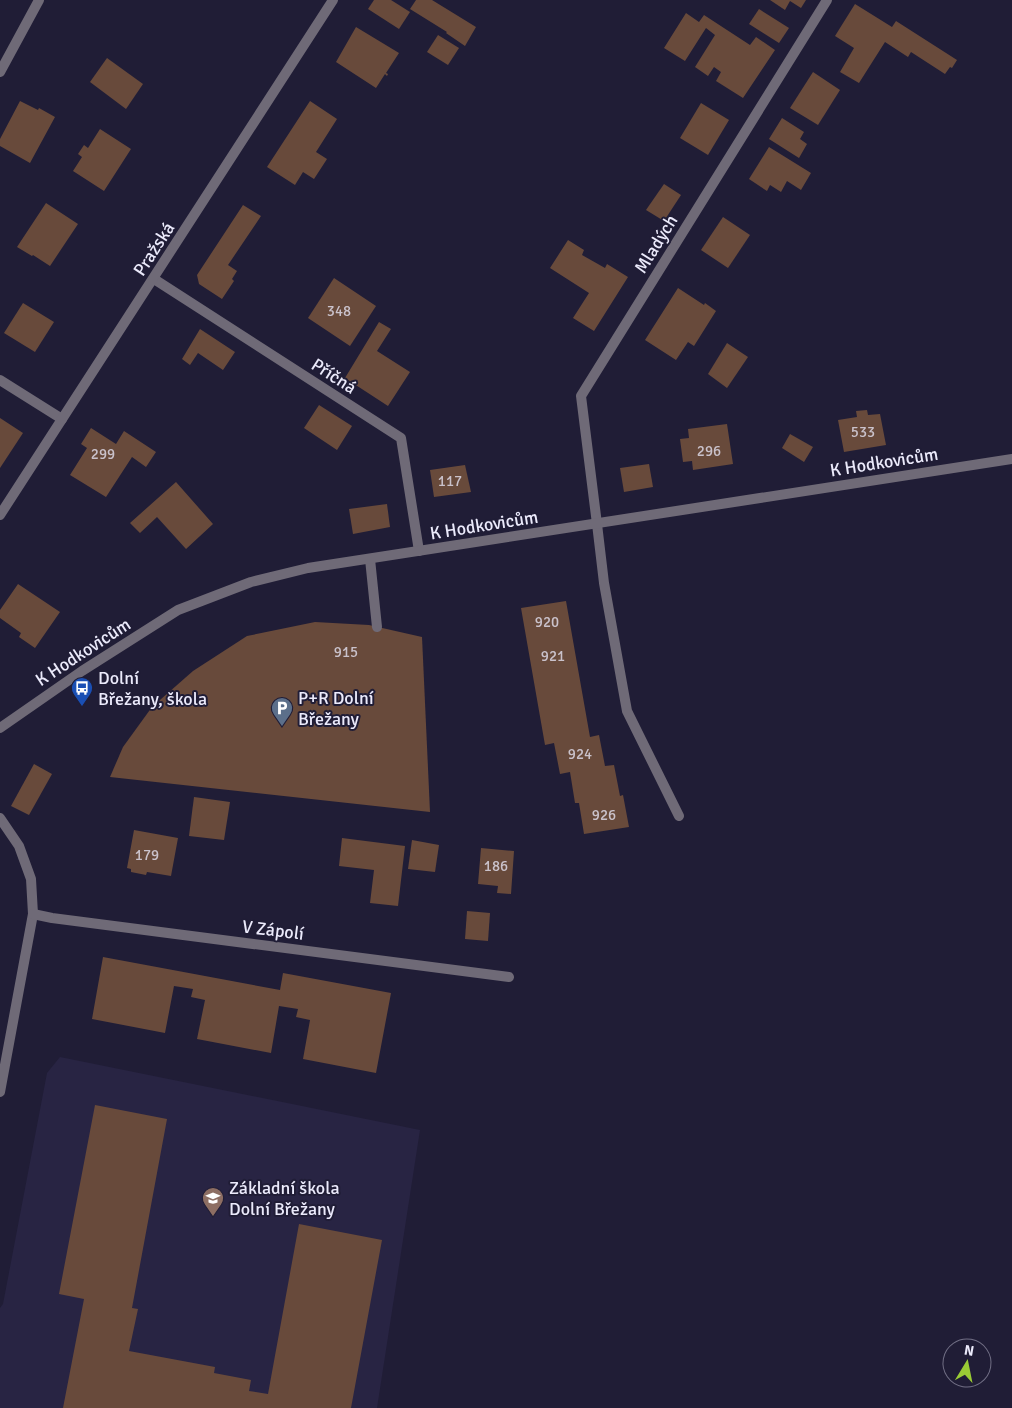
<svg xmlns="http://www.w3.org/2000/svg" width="1012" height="1408" viewBox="0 0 1012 1408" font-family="Signika,sans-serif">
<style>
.built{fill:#282443}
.building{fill:#684a3b}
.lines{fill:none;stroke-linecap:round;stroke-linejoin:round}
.service{stroke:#6f6a77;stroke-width:10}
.minor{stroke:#6f6a77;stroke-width:10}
.tertiary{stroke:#6f6a77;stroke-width:10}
.labels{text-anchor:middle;stroke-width:4;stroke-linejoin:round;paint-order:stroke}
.number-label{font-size:15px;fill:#cac2cb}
.street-label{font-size:18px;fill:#ebeafb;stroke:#201d36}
.poi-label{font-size:18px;fill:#ebeafb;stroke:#201d36;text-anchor:start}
</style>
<rect width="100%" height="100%" fill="#201d36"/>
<!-- built -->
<path class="built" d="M 60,1057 L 420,1130 L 377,1408 L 0,1408 L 0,1308 L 3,1304 L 47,1073 Z"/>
<!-- building -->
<g class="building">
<path d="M 374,0 L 391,0 L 410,12 L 399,29 L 368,9 Z"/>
<path d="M 416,0 L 432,0 L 476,27 L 465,46 L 446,33 L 447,32 L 410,9 Z"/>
<path d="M 770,0 L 806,0 L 801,8 L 790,1 L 785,10 Z"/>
<path d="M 855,4 L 892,27 L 896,21 L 957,60 L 952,68 L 950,67 L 945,74 L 911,52 L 908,57 L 885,42 L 859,83 L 840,72 L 854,48 L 835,36 Z"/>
<path d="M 759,9 L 789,28 L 779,43 L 749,24 Z"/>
<path d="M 686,13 L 699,22 L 704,15 L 750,45 L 756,37 L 775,50 L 743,98 L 716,81 L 721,72 L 714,67 L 708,76 L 695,67 L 715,35 L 706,28 L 685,61 L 664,48 Z"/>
<path d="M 356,27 L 399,53 L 386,73 L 388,74 L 387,76 L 385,74 L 376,88 L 336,62 Z"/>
<path d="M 438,35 L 459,48 L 448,65 L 427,52 Z"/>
<path d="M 107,58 L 143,84 L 126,109 L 90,82 Z"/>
<path d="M 813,72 L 840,90 L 818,125 L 790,108 Z"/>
<path d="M 20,101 L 38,110 L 39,108 L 55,117 L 30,163 L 0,146 L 0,139 Z"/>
<path d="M 310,101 L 337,119 L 316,152 L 327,159 L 314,179 L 303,172 L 295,185 L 267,167 Z"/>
<path d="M 701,103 L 729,120 L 708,155 L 680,138 Z"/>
<path d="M 782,118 L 804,132 L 800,139 L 807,144 L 799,158 L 769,139 Z"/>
<path d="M 100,129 L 131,149 L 104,191 L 73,171 L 82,157 L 78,154 L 84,145 L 88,148 Z"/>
<path d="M 769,147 L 811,173 L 801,190 L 787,181 L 781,192 L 770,185 L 767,191 L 749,179 Z"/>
<path d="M 664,184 L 681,195 L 664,221 L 646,210 Z"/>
<path d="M 46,203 L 78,224 L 50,266 L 33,255 L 32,256 L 17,247 Z"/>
<path d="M 243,205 L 261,216 L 228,265 L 237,271 L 232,279 L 234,281 L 222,299 L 199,284 L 197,275 Z"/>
<path d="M 723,217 L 750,235 L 728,268 L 701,250 Z"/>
<path d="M 568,240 L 584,250 L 582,255 L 605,268 L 607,264 L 628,277 L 594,331 L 573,318 L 589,293 L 550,268 Z"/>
<path d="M 334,278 L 376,306 L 350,346 L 308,318 Z"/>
<path d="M 678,288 L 704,305 L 705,303 L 716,311 L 694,346 L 688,342 L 676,360 L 645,340 Z"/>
<path d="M 23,303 L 54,322 L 35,352 L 4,333 Z"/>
<path d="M 379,322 L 391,329 L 377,351 L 410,372 L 388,406 L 345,378 Z"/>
<path d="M 200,329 L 235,352 L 223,370 L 198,353 L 190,365 L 182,359 Z"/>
<path d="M 727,343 L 748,357 L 727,388 L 708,374 Z"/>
<path d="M 319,405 L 352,426 L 337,450 L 304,428 Z"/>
<path d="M 867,410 L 868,415 L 880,414 L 886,445 L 844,452 L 838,420 L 857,417 L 856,411 Z"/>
<path d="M 0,418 L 23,433 L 0,468 Z"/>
<path d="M 727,424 L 733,464 L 693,470 L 692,461 L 683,462 L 680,439 L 689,438 L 688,429 Z"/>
<path d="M 91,428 L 116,444 L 124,431 L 156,452 L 146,467 L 132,457 L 106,497 L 70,475 L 87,448 L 81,444 Z"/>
<path d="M 790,434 L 813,447 L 804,462 L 782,448 Z"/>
<path d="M 649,464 L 653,487 L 624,492 L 620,468 Z"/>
<path d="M 465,465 L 471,492 L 434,497 L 430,470 Z"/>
<path d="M 176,482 L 213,524 L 186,549 L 157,517 L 140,533 L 130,523 Z"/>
<path d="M 387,504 L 390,527 L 353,534 L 349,509 Z"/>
<path d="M 18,584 L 60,612 L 35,648 L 19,637 L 21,633 L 0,618 L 0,610 Z"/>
<path d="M 566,601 L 590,737 L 599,735 L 605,766 L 614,765 L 620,796 L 623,795 L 629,827 L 584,834 L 579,803 L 575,803 L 570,772 L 560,774 L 554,743 L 545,745 L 521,608 Z"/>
<path d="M 315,622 L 369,625 L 422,637 L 430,812 L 110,777 L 123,747 L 152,707 L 193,671 L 247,636 Z"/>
<path d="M 34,764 L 52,774 L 29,815 L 11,806 Z"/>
<path d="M 194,797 L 230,802 L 224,840 L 189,836 Z"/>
<path d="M 134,830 L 178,838 L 171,876 L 147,872 L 146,875 L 131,872 L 131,869 L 127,868 Z"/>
<path d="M 342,838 L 405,846 L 398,906 L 370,903 L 374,870 L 339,866 Z"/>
<path d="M 412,840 L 439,845 L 435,872 L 408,869 Z"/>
<path d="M 481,848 L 514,851 L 511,894 L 497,893 L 498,886 L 478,884 Z"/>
<path d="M 467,911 L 490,913 L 488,941 L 465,939 Z"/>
<path d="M 103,957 L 280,990 L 283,973 L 391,993 L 376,1073 L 303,1059 L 310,1020 L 296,1017 L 298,1009 L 279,1006 L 271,1053 L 197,1039 L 205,1000 L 191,997 L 193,989 L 174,986 L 165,1033 L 92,1019 Z"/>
<path d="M 95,1105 L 167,1119 L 132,1308 L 138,1309 L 129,1351 L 215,1367 L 214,1373 L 251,1380 L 249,1391 L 268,1394 L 299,1224 L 382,1240 L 351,1408 L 63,1408 L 84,1299 L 59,1294 Z"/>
</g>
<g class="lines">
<!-- service -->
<g class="service">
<path d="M 597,524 L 604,583 L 627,711 L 679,816"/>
<path d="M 370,559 L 377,627"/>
</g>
<!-- minor -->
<g class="minor">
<path d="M 0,72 L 39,0"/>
<path d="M 154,279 L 401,438 L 419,551"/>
<path d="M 0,380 L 62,419"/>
<path d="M 597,524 L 581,396 L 827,0"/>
<path d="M 0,818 L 19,846 L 31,879 L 33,914 L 0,1092"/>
<path d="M 33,914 L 52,918 L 509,977"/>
</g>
<!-- tertiary -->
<g class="tertiary">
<path d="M 0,515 L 333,0"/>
<path d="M 0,728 L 82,671 L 178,610 L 251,582 L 308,568 L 1012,459"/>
</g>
</g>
<!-- icons -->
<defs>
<g id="bus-pin" transform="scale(1.125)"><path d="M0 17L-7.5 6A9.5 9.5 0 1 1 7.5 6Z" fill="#1a4fb4" stroke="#201d36"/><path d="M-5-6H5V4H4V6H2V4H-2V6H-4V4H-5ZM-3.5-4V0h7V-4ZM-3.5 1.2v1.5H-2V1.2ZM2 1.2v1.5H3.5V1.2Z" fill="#fff"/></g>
<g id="parking-pin" transform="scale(1.125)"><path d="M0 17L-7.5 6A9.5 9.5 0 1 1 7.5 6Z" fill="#5c6f8a" stroke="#201d36"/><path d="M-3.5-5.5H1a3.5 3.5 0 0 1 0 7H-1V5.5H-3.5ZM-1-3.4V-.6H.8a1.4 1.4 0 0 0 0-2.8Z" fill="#fff"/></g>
<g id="school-pin" transform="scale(1.125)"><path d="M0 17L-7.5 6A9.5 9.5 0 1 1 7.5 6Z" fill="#8d6e63" stroke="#201d36"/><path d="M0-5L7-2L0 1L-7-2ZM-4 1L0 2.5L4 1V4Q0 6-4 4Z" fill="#fff"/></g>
</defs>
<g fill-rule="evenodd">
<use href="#bus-pin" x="82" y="688"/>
<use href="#parking-pin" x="282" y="708"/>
<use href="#school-pin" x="213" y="1198"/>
</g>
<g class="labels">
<!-- number labels -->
<g class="number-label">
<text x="339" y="316">348</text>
<text x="863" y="437">533</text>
<text x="709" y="456">296</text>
<text x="103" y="459">299</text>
<text x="450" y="486">117</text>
<text x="547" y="627">920</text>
<text x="346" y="657">915</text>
<text x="553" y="661">921</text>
<text x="580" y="759">924</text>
<text x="604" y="820">926</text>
<text x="147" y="860">179</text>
<text x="496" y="871">186</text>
</g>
<!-- street labels -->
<g class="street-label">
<text transform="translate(656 244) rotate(-58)" y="6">Mladých</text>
<text transform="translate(154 249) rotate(-57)" y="6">Pražská</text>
<text transform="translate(334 376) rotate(33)" y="6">Příčná</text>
<text transform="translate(884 462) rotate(-9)" y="6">K Hodkovicům</text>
<text transform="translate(484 525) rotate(-9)" y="6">K Hodkovicům</text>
<text transform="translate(83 652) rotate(-33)" y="6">K Hodkovicům</text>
<text transform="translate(273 930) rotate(7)" y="6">V Zápolí</text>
</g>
<!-- poi labels -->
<g class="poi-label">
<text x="98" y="684">Dolní<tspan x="98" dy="21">Břežany, škola</tspan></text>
<text x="298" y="704">P+R Dolní<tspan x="298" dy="21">Břežany</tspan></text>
<text x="229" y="1194">Základní škola<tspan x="229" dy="21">Dolní Břežany</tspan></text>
</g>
</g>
<!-- north arrow -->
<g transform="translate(967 1363) rotate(10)"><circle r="24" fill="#201d36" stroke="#716f85"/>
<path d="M0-4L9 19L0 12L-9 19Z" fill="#9acb35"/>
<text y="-8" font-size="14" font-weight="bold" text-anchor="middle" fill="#ebeafb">N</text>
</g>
</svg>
